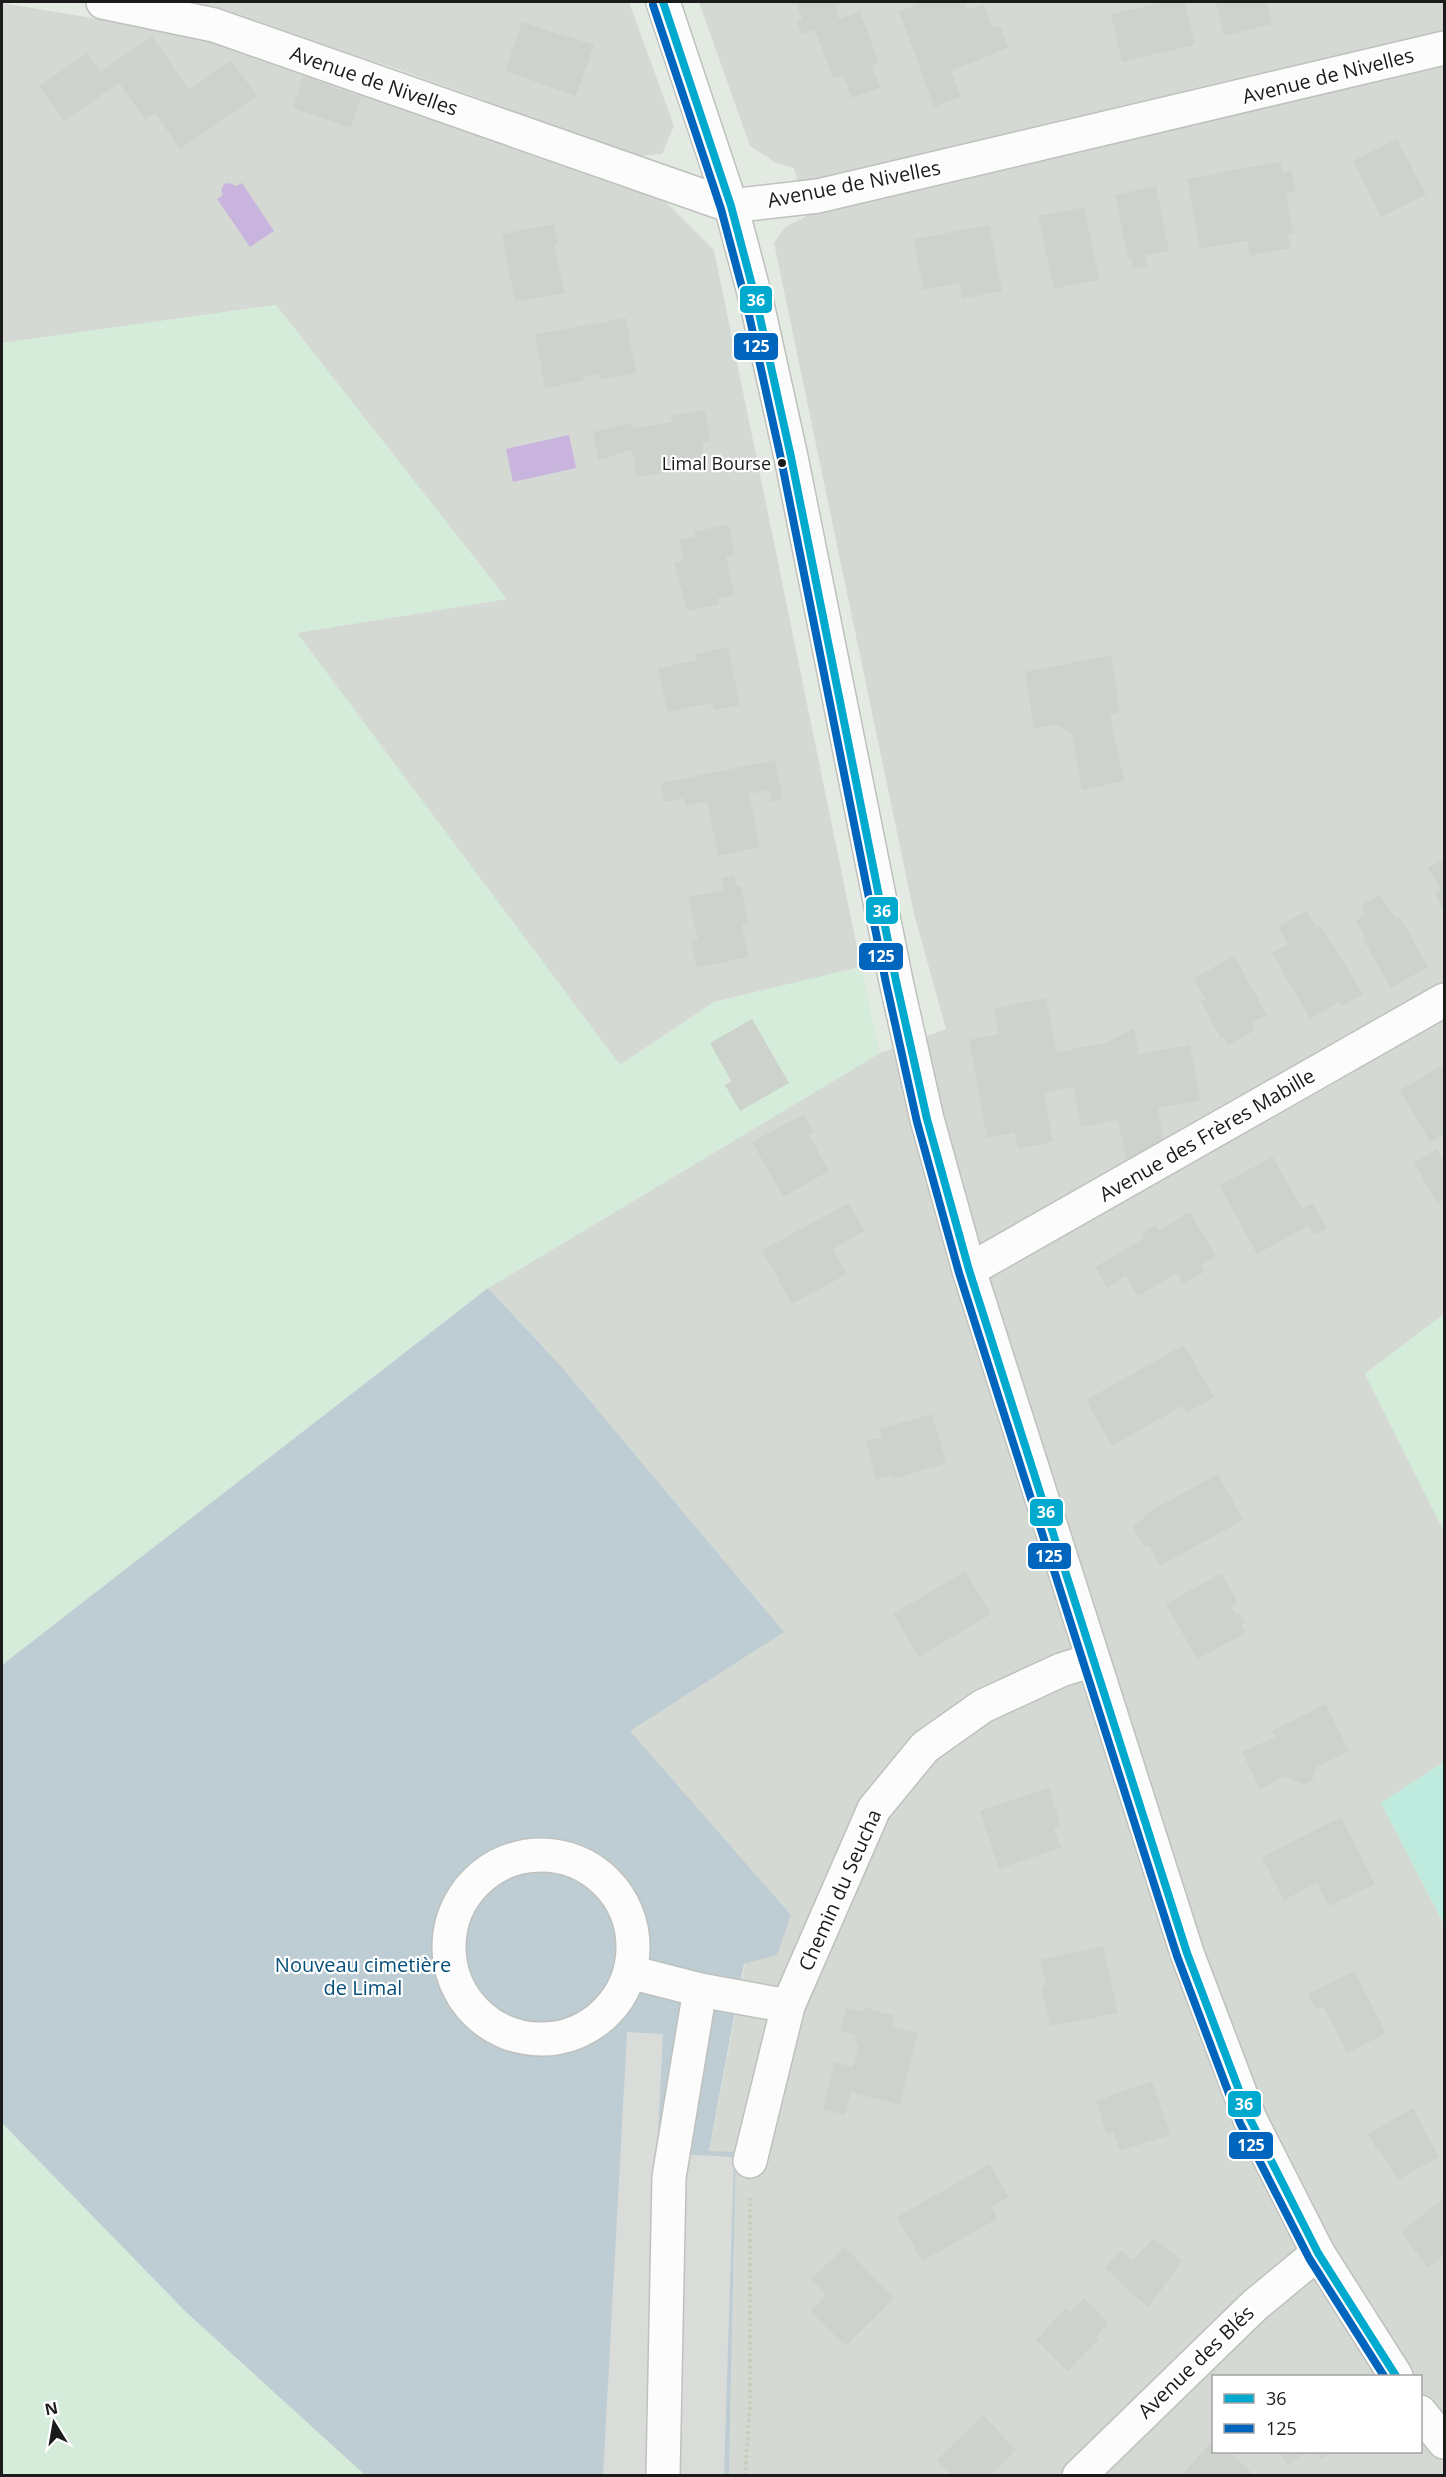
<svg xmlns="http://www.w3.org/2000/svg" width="1446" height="2477" viewBox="0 0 1446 2477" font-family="'Open Sans',sans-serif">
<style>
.residential{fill:#d5d9d4;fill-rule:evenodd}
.farmland{fill:#d5ecdb}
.grass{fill:#bfebdf}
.cemetery{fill:#becdd3}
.parking{fill:#d9dcd9}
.water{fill:#c9b4de}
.building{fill:#cdd3cc}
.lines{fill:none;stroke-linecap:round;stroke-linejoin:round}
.minor-casing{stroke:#bec1bd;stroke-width:36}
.path{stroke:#c6cebd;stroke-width:4;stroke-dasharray:3 3;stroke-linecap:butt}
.minor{stroke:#fbfcfb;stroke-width:33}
.bus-1-casing{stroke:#fff;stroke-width:12}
.bus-2-casing{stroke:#fff;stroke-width:12}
.bus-1{stroke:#00a9ce;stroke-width:8}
.bus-2{stroke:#0065bd;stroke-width:8}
.bus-dot{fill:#1b1b1b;stroke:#fff;stroke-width:2}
.labels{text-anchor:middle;stroke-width:4.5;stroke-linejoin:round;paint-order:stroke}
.bus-label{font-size:18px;fill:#1b1b1b;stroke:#fff;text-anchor:end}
.street-label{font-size:20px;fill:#1b1b1b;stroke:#fff}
.park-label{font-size:20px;fill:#074f7b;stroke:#fff}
.line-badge{stroke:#fff;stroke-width:2}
.badge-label{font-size:16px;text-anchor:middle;font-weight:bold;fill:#fff}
</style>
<rect width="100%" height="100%" fill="#e3eae2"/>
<!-- residential -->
<g class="residential">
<path d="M 181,2 L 629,2 L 674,126 L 662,154 L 639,156 L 392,67 Z"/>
<path d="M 699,2 L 1444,2 L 1444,1314 L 1365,1374 L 1444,1531 L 1444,1762 L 1381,1803 L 1444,1924 L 1444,2475 L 729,2475 L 736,2153 L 709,2152 L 745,1964 L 791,1915 L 629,1731 L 783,1631 L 560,1365 L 488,1288 L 880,1053 L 946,1029 L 914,914 L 774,243 L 785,227 L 807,216 L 794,168 L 776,163 L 750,146 ZM 1214,2376 L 1420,2376 L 1420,2452 L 1214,2452 Z"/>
<path d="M 2,3 L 158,29 L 289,63 L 664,200 L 714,250 L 861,967 L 714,1002 L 620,1065 L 296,633 L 506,599 L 276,305 L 2,343 Z"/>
</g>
<!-- farmland -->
<g class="farmland">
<path d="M 276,305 L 507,599 L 297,633 L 620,1065 L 714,1002 L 861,967 L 880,1053 L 488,1288 L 2,1665 L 2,343 Z"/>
<path d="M 1444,1314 L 1444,1531 L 1365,1374 Z"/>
<path d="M 2,2123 L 186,2312 L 365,2475 L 2,2475 Z"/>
</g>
<!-- grass -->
<path class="grass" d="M 1444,1762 L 1444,1924 L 1381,1803 Z"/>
<!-- cemetery -->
<path class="cemetery" d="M 488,1288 L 560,1365 L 784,1632 L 630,1731 L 791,1915 L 777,1955 L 744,1964 L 709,2151 L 736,2152 L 729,2475 L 365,2475 L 186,2312 L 2,2123 L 2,1665 Z"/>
<!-- parking -->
<path class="parking" d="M 627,2032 L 663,2034 L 657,2153 L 734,2157 L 724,2475 L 603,2476 Z"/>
<!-- water -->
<g class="water">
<path d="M 230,183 L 236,186 L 242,183 L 274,231 L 250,247 L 217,199 L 223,195 L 221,190 L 224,184 Z"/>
<path d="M 569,435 L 576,468 L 513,482 L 506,449 Z"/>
</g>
<!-- building -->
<g class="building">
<path d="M 796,2 L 841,2 L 835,6 L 839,19 L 860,12 L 879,62 L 872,65 L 880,88 L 852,98 L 843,75 L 833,79 L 815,30 L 802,34 L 797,21 L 802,19 Z"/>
<path d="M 924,2 L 964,2 L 967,10 L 984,4 L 992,27 L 1000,25 L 1008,48 L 951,71 L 961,97 L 934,107 L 899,11 Z"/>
<path d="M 1164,2 L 1185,2 L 1195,45 L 1122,62 L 1111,14 Z"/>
<path d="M 1216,2 L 1267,2 L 1272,24 L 1224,36 Z"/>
<path d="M 522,22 L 594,45 L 576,96 L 505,71 Z"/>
<path d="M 152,36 L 189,90 L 231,60 L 257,96 L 180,149 L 155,113 L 145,120 L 119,83 L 64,121 L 39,86 L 87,53 L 100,72 Z"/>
<path d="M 303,76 L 361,97 L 351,128 L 293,108 Z"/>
<path d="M 1397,139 L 1426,195 L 1381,217 L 1353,161 Z"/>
<path d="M 1280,161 L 1283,173 L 1292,170 L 1295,192 L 1286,193 L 1293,233 L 1287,234 L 1291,248 L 1250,256 L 1247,241 L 1200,249 L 1187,179 Z"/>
<path d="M 1156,186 L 1169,251 L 1145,255 L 1147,266 L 1133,269 L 1131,259 L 1128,259 L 1115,195 Z"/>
<path d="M 1084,207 L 1099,280 L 1054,289 L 1038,216 Z"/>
<path d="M 554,224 L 558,245 L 554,245 L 565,293 L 515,302 L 502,234 Z"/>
<path d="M 989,225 L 1002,291 L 962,299 L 959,283 L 923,290 L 914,239 Z"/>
<path d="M 626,318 L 636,373 L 599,379 L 598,374 L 583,377 L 584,381 L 545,388 L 535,334 Z"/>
<path d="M 705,410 L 711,441 L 702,443 L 704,458 L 702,463 L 664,465 L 665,473 L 637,477 L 632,450 L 598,460 L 593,432 L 632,423 L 633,428 L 672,422 L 671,416 Z"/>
<path d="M 729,525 L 735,555 L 726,556 L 734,595 L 718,598 L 719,604 L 687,611 L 674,563 L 683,561 L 679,540 L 695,537 L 694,531 Z"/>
<path d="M 728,647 L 740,705 L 714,710 L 713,703 L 667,712 L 658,668 L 696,660 L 695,654 Z"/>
<path d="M 1111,655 L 1120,712 L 1110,715 L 1124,781 L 1082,790 L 1072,734 L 1056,724 L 1034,729 L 1025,672 Z"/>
<path d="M 775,760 L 783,800 L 771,802 L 769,790 L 749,794 L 760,847 L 718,856 L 707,801 L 686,806 L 684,798 L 664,802 L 661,783 Z"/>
<path d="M 1444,859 L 1444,908 L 1442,909 L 1435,893 L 1441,890 L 1428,868 Z"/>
<path d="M 734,876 L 737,887 L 741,886 L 749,924 L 742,925 L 748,957 L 697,968 L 691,941 L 698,940 L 688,897 L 724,890 L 721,878 Z"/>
<path d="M 1379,895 L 1397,919 L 1400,917 L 1428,967 L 1391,988 L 1363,939 L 1366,937 L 1356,921 L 1365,914 L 1362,905 Z"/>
<path d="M 1306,911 L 1317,928 L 1320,925 L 1363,994 L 1342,1006 L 1339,1002 L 1310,1019 L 1272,953 L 1288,944 L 1278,926 Z"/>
<path d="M 1234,956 L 1267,1015 L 1251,1023 L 1254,1031 L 1228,1045 L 1224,1037 L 1221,1038 L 1200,1000 L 1206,1000 L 1194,978 Z"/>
<path d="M 1046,998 L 1056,1052 L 1106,1043 L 1134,1028 L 1139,1054 L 1190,1045 L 1200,1100 L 1158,1108 L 1163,1139 L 1126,1160 L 1118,1120 L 1081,1127 L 1073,1087 L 1044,1093 L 1053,1142 L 1018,1149 L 1014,1133 L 987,1138 L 969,1040 L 999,1034 L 994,1008 Z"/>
<path d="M 752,1019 L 789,1083 L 740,1111 L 725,1085 L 731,1081 L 710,1043 Z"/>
<path d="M 1443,1065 L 1444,1134 L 1430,1142 L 1400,1090 Z"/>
<path d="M 804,1114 L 814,1132 L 809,1135 L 829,1171 L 783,1197 L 752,1142 Z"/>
<path d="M 1437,1149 L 1444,1162 L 1444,1198 L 1437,1203 L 1414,1163 Z"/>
<path d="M 1273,1157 L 1302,1209 L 1313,1203 L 1327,1228 L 1314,1235 L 1308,1226 L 1257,1254 L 1219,1185 Z"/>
<path d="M 849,1203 L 864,1231 L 833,1249 L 847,1274 L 792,1304 L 762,1250 Z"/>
<path d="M 1190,1212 L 1216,1256 L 1201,1265 L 1204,1272 L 1183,1283 L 1177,1273 L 1138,1296 L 1126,1276 L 1107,1288 L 1095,1267 L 1145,1238 L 1142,1233 L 1156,1225 L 1159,1230 Z"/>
<path d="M 1184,1345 L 1214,1397 L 1187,1413 L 1182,1406 L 1112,1446 L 1086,1400 Z"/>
<path d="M 932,1414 L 946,1463 L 894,1479 L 893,1476 L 876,1479 L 866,1440 L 882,1438 L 879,1429 Z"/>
<path d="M 1218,1474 L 1243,1520 L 1160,1566 L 1149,1545 L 1144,1547 L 1132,1525 L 1145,1518 L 1143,1515 Z"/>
<path d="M 965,1571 L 991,1614 L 919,1657 L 893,1614 Z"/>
<path d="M 1222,1573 L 1238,1603 L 1231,1607 L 1236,1615 L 1240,1613 L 1245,1623 L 1241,1625 L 1246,1633 L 1197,1659 L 1166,1604 Z"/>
<path d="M 1326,1704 L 1349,1751 L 1317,1767 L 1312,1781 L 1305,1784 L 1284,1777 L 1260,1789 L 1242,1752 L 1275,1737 L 1272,1731 Z"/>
<path d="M 1049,1788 L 1061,1826 L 1054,1829 L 1061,1848 L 999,1869 L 980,1811 Z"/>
<path d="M 1341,1817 L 1375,1884 L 1329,1906 L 1317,1883 L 1284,1900 L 1262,1857 Z"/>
<path d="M 1103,1946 L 1118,2013 L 1050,2026 L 1042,1990 L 1046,1982 L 1040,1960 Z"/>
<path d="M 1354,1971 L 1386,2033 L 1347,2053 L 1323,2006 L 1316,2010 L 1308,1994 Z"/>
<path d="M 864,2007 L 895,2016 L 892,2026 L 918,2033 L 900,2105 L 851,2092 L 845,2115 L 823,2109 L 835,2062 L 853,2067 L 859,2043 L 854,2042 L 856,2035 L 840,2031 L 846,2008 L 863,2012 Z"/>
<path d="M 1152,2081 L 1170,2135 L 1120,2151 L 1113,2131 L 1107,2135 L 1096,2101 Z"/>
<path d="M 1413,2108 L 1439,2157 L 1397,2180 L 1379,2148 L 1377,2150 L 1368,2134 Z"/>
<path d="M 990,2164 L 1008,2197 L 992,2207 L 997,2219 L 922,2261 L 897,2217 Z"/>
<path d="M 1444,2198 L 1444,2255 L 1428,2268 L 1401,2232 Z"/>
<path d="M 1154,2238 L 1182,2261 L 1148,2308 L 1105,2268 L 1120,2250 L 1133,2260 Z"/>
<path d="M 845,2247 L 894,2299 L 845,2346 L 810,2311 L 826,2295 L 811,2279 Z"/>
<path d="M 1084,2298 L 1108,2323 L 1096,2337 L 1099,2340 L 1068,2371 L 1036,2340 L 1065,2308 L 1070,2312 Z"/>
<path d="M 983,2415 L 1016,2450 L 990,2476 L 952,2476 L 937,2460 Z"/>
<path d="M 1214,2440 L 1214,2452 L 1230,2452 L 1252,2473 L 1249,2476 L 1180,2476 Z"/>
<path d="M 1278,2452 L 1307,2452 L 1288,2465 Z"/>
<path d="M 1316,2452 L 1332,2452 L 1322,2459 Z"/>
</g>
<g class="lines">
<!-- minor casing -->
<g class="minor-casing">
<g id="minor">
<path d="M 103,2 L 214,25 L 731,206 L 818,196 L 1444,48"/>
<path d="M 663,2 L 731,206 L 757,304 L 791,457 L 896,981 L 927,1119 L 969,1270 L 1187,1953 L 1250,2119 L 1318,2253 L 1396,2376"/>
<path d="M 969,1270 L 1444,1000"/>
<circle cx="541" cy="1947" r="92"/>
<path d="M 630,1972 L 700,1990 L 788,2006"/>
<path d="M 750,2161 L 788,2006 L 874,1809 L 925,1747 L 983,1706 L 1061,1670 L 1093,1660"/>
<path d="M 1420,2412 L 1444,2442"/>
<path d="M 663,2476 L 669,2177 L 700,1990"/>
<path d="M 1079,2476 L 1255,2305 L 1318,2253"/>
</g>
</g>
<!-- path -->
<path class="path" d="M 745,2476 L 750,2405 L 750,2198"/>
<!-- minor -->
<use href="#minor" class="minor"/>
<!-- bus-1 casing -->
<g class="bus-1-casing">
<path id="bus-1" d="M 663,2 L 731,206 L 757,304 L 791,457 L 896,981 L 927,1119 L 969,1270 L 1187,1953 L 1250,2119 L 1318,2253 L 1396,2376"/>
</g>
<!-- bus-2 casing -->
<g class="bus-2-casing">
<path id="bus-2" d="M 653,5 L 721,209 L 747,306 L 781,459 L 886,983 L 917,1122 L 959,1273 L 1177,1956 L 1240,2123 L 1309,2258 L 1384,2376"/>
</g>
<!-- bus-1 -->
<use href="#bus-1" class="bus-1"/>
<!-- bus-2 -->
<use href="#bus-2" class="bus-2"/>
</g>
<!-- markers -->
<circle class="bus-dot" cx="782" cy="463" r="5"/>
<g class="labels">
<!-- bus labels -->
<g class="bus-label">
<text x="771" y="470">Limal Bourse</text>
</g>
<!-- street labels -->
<g class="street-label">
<text transform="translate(1328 76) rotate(-14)" y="7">Avenue de Nivelles</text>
<text transform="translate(374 81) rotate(19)" y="7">Avenue de Nivelles</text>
<text transform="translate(854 184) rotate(-11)" y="7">Avenue de Nivelles</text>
<text transform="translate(1207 1135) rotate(-30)" y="7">Avenue des Frères Mabille</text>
<text transform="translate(840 1890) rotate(-66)" y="7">Chemin du Seucha</text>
<text transform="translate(1196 2362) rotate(-44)" y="7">Avenue des Blés</text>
</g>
<!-- park labels -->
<g class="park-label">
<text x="363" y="1972">Nouveau cimetière<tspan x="363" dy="23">de Limal</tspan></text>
</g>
</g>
<g class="line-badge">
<rect x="739" y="285" width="34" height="29" rx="6" fill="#00a9ce"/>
<rect x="733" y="332" width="46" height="29" rx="6" fill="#0065bd"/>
<rect x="865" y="896" width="34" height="29" rx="6" fill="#00a9ce"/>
<rect x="858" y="942" width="46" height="29" rx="6" fill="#0065bd"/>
<rect x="1029" y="1498" width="35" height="29" rx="6" fill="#00a9ce"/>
<rect x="1027" y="1542" width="45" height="28" rx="6" fill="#0065bd"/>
<rect x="1227" y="2090" width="35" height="28" rx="6" fill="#00a9ce"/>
<rect x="1228" y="2131" width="46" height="29" rx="6" fill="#0065bd"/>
</g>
<g class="badge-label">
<text x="756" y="306">36</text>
<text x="756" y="352">125</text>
<text x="882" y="917">36</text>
<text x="881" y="962">125</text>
<text x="1046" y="1518">36</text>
<text x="1049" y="1562">125</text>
<text x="1244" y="2110">36</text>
<text x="1251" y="2151">125</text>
</g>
<!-- border -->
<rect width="1446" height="2477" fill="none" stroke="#1b1b1b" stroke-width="6"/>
<!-- legend -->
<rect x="1212" y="2375" width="210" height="78" fill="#ffffff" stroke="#a4a4a4" stroke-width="1.5"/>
<rect x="1224" y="2394" width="30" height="9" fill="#00a9ce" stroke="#a4a4a4" stroke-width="1.5"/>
<text x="1266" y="2405" font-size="18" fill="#1b1b1b">36</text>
<rect x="1224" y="2424" width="30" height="9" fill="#0065bd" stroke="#a4a4a4" stroke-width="1.5"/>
<text x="1266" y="2435" font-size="18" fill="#1b1b1b">125</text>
<!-- north arrow -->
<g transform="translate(54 2423) rotate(349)" stroke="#ffffff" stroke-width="4.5" paint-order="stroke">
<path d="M0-4.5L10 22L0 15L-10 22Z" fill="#1b1b1b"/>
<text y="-9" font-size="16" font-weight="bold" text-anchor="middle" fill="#1b1b1b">N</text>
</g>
</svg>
